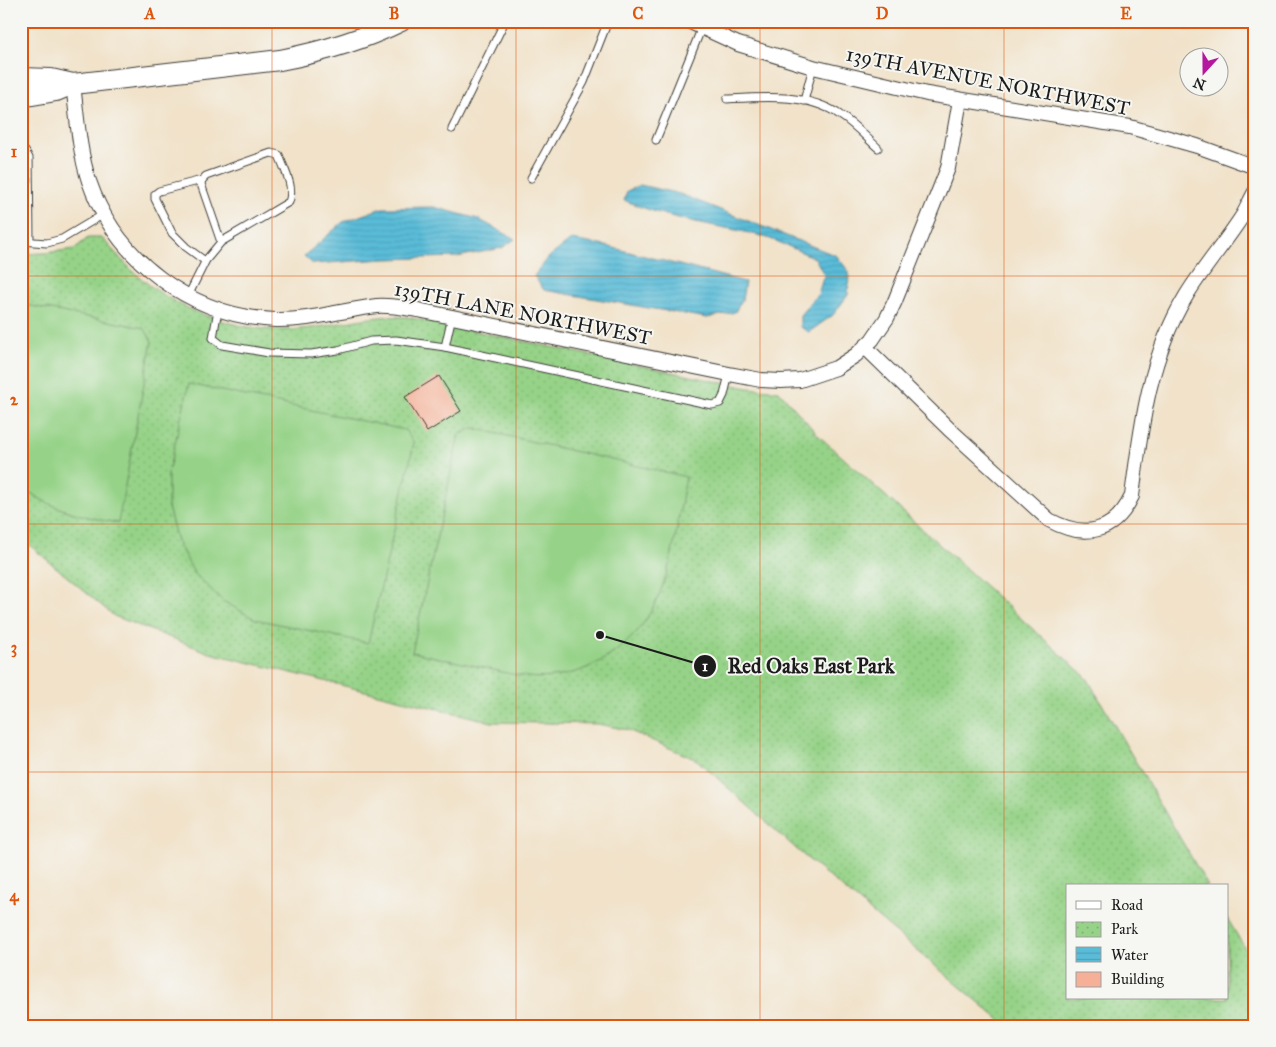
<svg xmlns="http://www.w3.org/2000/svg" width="1276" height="1047" viewBox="0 0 1276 1047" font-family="'IM FELL Great Primer',serif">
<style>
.park{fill:url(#park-dots);stroke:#597852}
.pitch{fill:#96d388;stroke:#597852}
.water{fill:url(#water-rules);stroke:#3b6c7a}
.building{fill:#f5b097}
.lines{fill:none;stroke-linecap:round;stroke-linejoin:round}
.lane-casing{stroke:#3c3a36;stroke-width:9}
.street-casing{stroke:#3c3a36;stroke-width:16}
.secondary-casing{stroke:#3c3a36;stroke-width:22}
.lane{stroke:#fff;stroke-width:7}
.street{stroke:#fff;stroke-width:14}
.secondary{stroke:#fff;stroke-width:20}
.grid{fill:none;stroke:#de560d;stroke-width:1;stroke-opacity:0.55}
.labels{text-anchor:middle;stroke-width:4;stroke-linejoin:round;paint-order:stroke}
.street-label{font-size:20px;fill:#1c1c1c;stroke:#f6f6f2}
.leader{fill:none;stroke:#1c1c1c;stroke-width:2}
.callout-dot{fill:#1c1c1c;stroke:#f6f6f2;stroke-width:2}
.mark-label{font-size:15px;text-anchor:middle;font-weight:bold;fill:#fff}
.callout-label{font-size:21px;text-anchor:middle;font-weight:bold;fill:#1c1c1c;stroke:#f6f6f2;stroke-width:4;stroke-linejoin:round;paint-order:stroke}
.neatline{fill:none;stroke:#de560d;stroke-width:2}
.grid-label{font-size:16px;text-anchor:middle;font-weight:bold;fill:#de560d}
</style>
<defs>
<pattern id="park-dots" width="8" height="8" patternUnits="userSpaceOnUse" patternTransform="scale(1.25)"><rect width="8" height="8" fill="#96d388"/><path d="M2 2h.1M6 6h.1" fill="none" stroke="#81b575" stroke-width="1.8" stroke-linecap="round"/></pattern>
<pattern id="water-rules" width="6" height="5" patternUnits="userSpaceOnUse" patternTransform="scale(1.25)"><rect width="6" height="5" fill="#5abcd8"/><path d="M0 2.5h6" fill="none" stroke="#4ea1b9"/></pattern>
</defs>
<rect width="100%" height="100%" fill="#f6f6f2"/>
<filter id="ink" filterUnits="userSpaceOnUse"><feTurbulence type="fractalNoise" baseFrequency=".02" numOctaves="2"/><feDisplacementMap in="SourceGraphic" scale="10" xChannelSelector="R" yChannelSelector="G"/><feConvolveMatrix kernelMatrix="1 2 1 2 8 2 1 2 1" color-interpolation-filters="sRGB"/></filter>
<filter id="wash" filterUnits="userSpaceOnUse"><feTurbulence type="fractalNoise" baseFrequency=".0096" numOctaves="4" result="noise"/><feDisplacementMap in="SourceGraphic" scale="20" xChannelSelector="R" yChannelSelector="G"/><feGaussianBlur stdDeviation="1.12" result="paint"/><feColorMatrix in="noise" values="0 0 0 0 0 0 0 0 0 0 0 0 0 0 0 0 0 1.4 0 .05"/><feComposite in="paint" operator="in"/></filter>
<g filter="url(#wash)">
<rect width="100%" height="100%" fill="#f1e2c9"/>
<!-- park -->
<path class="park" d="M 88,238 L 102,238 C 115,252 127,267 142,279 C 182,314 249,335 301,329 C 328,327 354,319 380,317 C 389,316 398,317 407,317 L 748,388 L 779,391 L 818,435 L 1087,678 L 1208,886 L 1067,886 L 1067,998 L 1227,998 L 1227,918 L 1255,965 L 1255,1026 L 999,1026 L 1000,1020 L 802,854 L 697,760 L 628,730 L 598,724 L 492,722 L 210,653 L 114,616 L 21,538 L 21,254 L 45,253 L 74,249 Z"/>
<!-- pitch -->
<g class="pitch">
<path d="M 21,304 L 144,328 L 152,341 L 118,523 C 85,517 47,509 21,485 Z"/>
<path d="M 189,384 L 405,430 L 414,443 L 368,643 L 255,619 L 223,601 L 194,573 L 177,541 L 168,507 L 168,473 Z"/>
<path d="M 473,428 L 686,477 C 672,549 670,625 597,663 C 577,674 550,680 527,677 C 515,675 502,672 490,669 C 464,663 438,658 412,652 L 459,435 Z"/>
</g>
<!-- water -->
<g class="water">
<path d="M 1137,21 L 1206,21 L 1206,24 L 1193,30 Z"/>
<path d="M 640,185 L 680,194 L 837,256 L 849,272 L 848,295 L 833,315 L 809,332 L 800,327 L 800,315 L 818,294 L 824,275 L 815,258 C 796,250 775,239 754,234 C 711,224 665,219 624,200 L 627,191 Z"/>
<path d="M 434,207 L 478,219 L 515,239 L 502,248 L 457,257 L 384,259 L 313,264 L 304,256 L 343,222 L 382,208 Z"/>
<path d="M 571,240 L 606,246 L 745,282 L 742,300 L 735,312 L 707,318 L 544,290 L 534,276 L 549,257 Z"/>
</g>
<g id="blocks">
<!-- building -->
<path class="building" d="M 439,376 L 461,411 L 427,432 L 405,397 Z"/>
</g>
</g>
<g filter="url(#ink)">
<use href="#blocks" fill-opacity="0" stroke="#3c3a36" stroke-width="1"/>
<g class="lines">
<!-- lane casing -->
<g class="lane-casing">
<g id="lane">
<path d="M 727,99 C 764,97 808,93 840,115 C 854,124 866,137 878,148"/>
<path d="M 804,101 L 813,67"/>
<path d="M 452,129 L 505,21"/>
<path d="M 656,140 L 702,27"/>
<path d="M 21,150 L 25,151 L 29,158 L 30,241"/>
<path d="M 531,178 L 584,82 L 608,21"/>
<path d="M 202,180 L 159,191 L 155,194 L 155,199 L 172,233 L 186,247 L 205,261"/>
<path d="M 21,241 L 47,243 L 62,239 L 104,214"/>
<path d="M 188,296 L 206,260 L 221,242 L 289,202 C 295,187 284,169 279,155 L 271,153 L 206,176 L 202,180 L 201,184 L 221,242"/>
<path d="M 218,309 L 213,338 L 222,345 L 269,353 L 311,354 L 338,350 L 371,341 L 396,340 L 445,347 L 712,405 L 720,403 L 724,395 L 729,374"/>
<path d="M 445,347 L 452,316"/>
</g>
</g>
<!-- street casing -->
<g class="street-casing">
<g id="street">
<path d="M 688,21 L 738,44 L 813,67 L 927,94 L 1130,127 L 1197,146 L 1255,167"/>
<path d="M 73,84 C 77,116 79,151 89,181 C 116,260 191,316 275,320 C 310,321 342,310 377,306 C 390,305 405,308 418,310 L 729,374 L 761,380 L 781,381 L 800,380 L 836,368 L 856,355 L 872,340 L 887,318 L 895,301 L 942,183 L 948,168 L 960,100"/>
<path d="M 865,347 L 949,429 L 1049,520 C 1084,539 1114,534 1132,496 C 1141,427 1149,357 1186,296 C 1203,268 1225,243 1243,215 C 1247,208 1251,199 1255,192"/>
</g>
</g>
<!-- secondary casing -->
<g class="secondary-casing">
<g id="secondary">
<path d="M 21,78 L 51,79 L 73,84"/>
<path d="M 21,97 L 56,91 L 73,84 L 280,60 C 322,52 362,40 401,21"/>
</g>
</g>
<!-- lane -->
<use href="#lane" class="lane"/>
<!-- street -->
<use href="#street" class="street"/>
<!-- secondary -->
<use href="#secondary" class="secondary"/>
</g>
</g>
<!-- grid -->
<path class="grid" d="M 272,21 L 272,1026M 516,21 L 516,1026M 760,21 L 760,1026M 1004,21 L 1004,1026M 21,276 L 1255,276M 21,524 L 1255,524M 21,772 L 1255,772"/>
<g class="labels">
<!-- street labels -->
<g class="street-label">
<text transform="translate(988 81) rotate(11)" y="7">139TH AVENUE NORTHWEST</text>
<text transform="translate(523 313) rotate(11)" y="7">139TH LANE NORTHWEST</text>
</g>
</g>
<!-- callouts -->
<path class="leader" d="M600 635L705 666"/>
<g class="callout-dot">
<circle cx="600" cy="635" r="5"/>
<circle cx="705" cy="666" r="12"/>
</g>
<g class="mark-label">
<text x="705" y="671">1</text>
</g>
<g class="callout-label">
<text x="811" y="673">Red Oaks East Park</text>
</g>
<!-- margin -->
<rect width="1276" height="1047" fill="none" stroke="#f6f6f2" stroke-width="55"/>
<!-- legend -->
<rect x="1066" y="884" width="162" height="115" fill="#f6f6f2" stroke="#9f9f9c"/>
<rect x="1076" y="901" width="25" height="8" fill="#ffffff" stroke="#9f9f9c"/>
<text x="1111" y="910" font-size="15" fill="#1c1c1c">Road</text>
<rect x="1076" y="922" width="25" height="15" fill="url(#park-dots)" stroke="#9f9f9c"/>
<text x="1111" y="934" font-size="15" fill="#1c1c1c">Park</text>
<rect x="1076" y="947" width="25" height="15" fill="url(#water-rules)" stroke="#9f9f9c"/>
<text x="1111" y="960" font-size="15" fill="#1c1c1c">Water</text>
<rect x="1076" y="972" width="25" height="15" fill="#f5b097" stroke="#9f9f9c"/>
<text x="1111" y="984" font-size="15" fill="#1c1c1c">Building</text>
<!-- north arrow -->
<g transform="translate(1204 72) rotate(201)"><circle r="24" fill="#f6f6f2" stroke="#9f9f9c"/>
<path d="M0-4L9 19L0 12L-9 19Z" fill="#b5179e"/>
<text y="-8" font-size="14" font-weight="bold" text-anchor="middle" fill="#1c1c1c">N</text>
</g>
<rect x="28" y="28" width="1220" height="992" class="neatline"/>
<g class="grid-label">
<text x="150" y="19">A</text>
<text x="394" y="19">B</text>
<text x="638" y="19">C</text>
<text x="882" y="19">D</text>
<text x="1126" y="19">E</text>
<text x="14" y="157">1</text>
<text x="14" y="405">2</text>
<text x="14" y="653">3</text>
<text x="14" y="901">4</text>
</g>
</svg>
